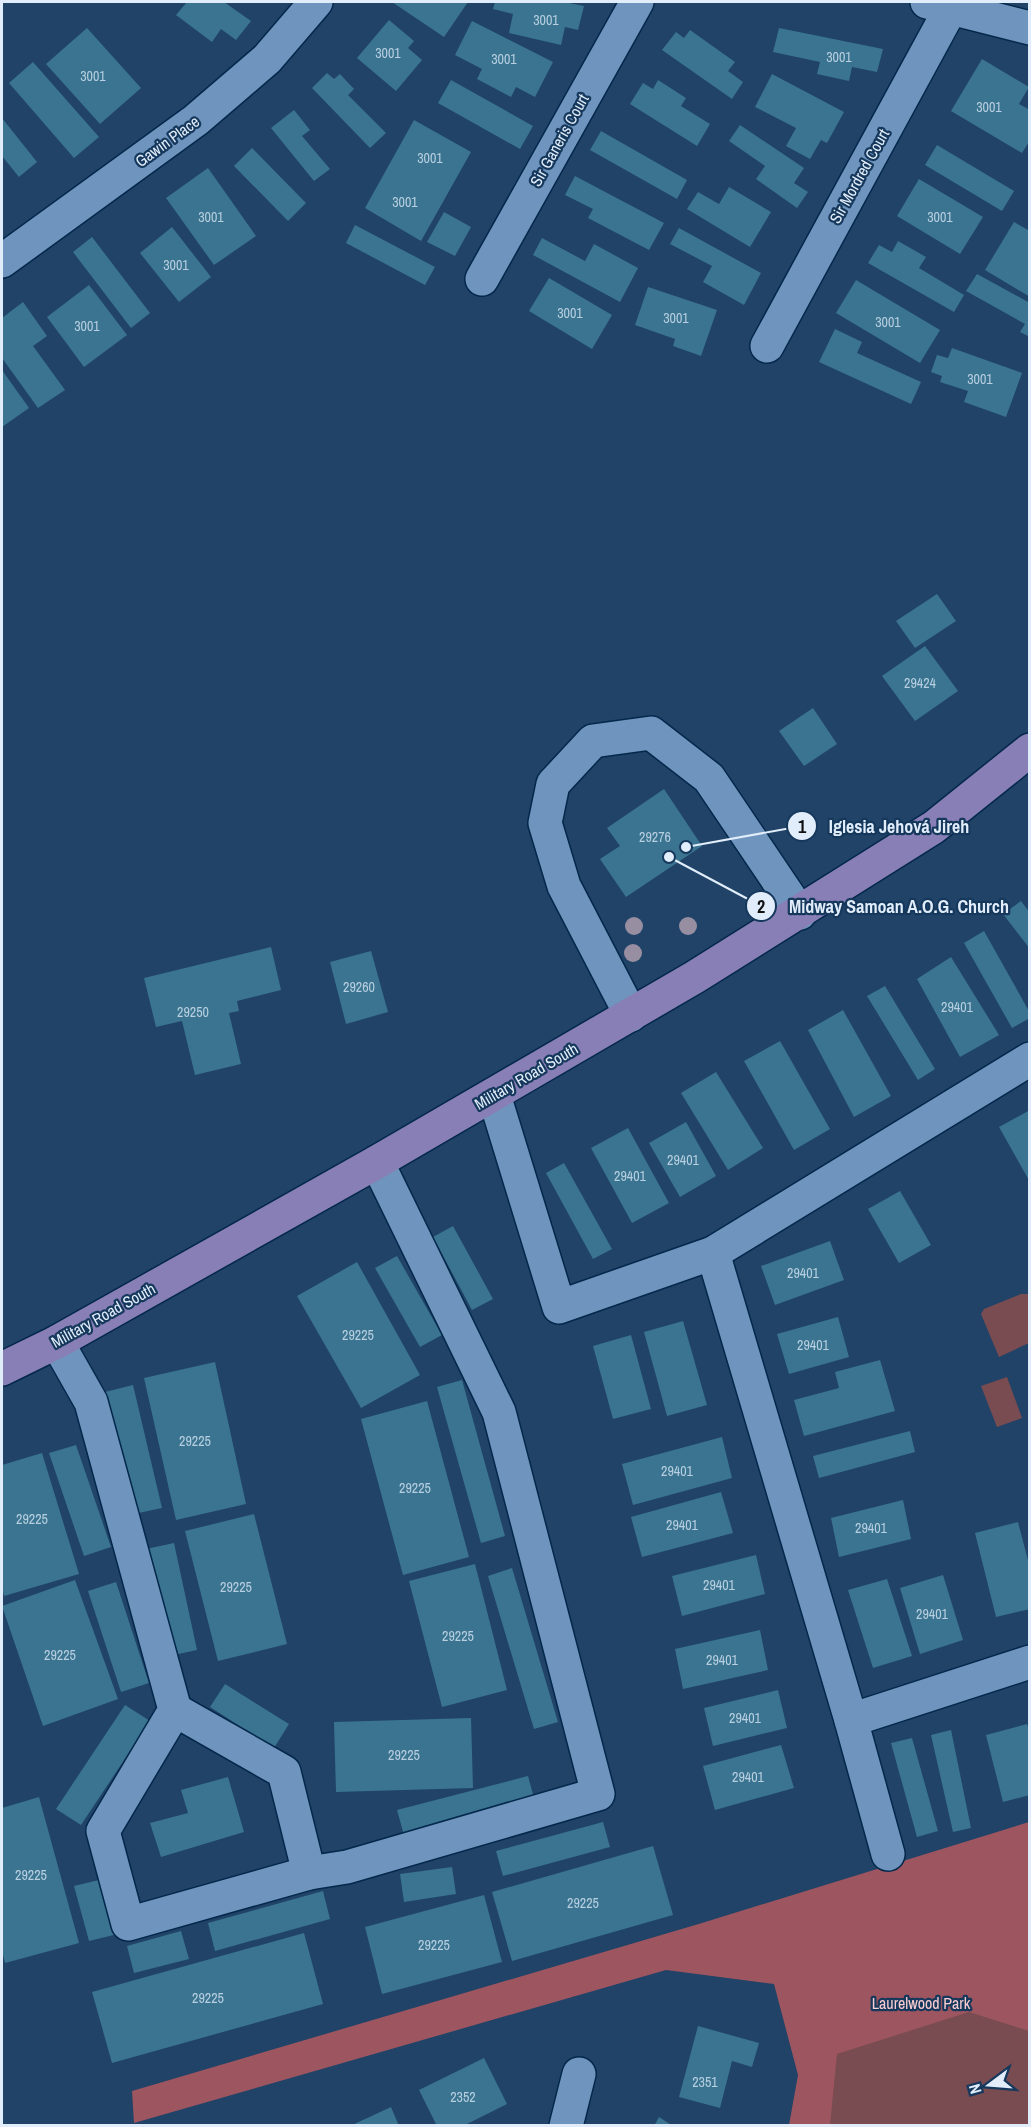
<svg xmlns="http://www.w3.org/2000/svg" width="1031" height="2127" viewBox="0 0 1031 2127" font-family="'Archivo Narrow',sans-serif">
<style>
.green{fill:#784c51}
.forest{fill:#9d555f}
.building{fill:#3a7490}
.lines{fill:none;stroke-linecap:round;stroke-linejoin:round}
.minor-casing{stroke:#04284b;stroke-width:36}
.major-casing{stroke:#04284b;stroke-width:36}
.minor{stroke:#6f94bd;stroke-width:33}
.major{stroke:#877fb5;stroke-width:33}
.tree{fill:#978fa1}
.labels{text-anchor:middle;stroke-width:4.5;stroke-linejoin:round;paint-order:stroke}
.number-label{font-size:14px;fill:#b7cfe0}
.street-label{font-size:16px;fill:#e1edfa;stroke:#15385c}
.park-label{font-size:16px;fill:#f9cdd1;stroke:#15385c}
.leader{fill:none;stroke:#e1edfa;stroke-width:2}
.callout-dot{fill:#e1edfa;stroke:#15385c;stroke-width:2}
.mark-label{font-size:18px;text-anchor:middle;font-weight:bold;fill:#111}
.callout-label{font-size:18px;text-anchor:middle;font-weight:bold;fill:#e1edfa;stroke:#15385c;stroke-width:4.5;stroke-linejoin:round;paint-order:stroke}
</style>
<rect width="100%" height="100%" fill="#204367"/>
<!-- green -->
<g class="green">
<path d="M 1021,1294 L 1028,1294 L 1029,1298 L 1029,1343 L 999,1357 L 981,1314 L 984,1309 Z"/>
<path d="M 1007,1377 L 1022,1418 L 997,1427 L 981,1386 Z"/>
<path d="M 1029,1859 L 1029,2125 L 814,2125 L 808,1921 Z"/>
</g>
<!-- forest -->
<path class="forest" d="M 1029,1822 L 1029,2031 L 969,2012 L 837,2054 L 830,2125 L 789,2125 L 798,2075 L 774,1984 L 666,1970 L 134,2123 L 132,2091 L 702,1923 Z"/>
<!-- building -->
<g class="building">
<path d="M 187,2 L 224,2 L 251,21 L 236,40 L 221,29 L 212,42 L 176,15 Z"/>
<path d="M 392,2 L 468,2 L 444,37 Z"/>
<path d="M 495,2 L 564,2 L 584,6 L 578,30 L 565,27 L 561,45 L 509,33 L 513,14 L 493,9 Z"/>
<path d="M 389,20 L 414,41 L 408,48 L 422,60 L 396,91 L 357,58 Z"/>
<path d="M 472,21 L 553,62 L 535,97 L 516,87 L 511,97 L 477,79 L 482,69 L 455,55 Z"/>
<path d="M 87,28 L 141,88 L 100,124 L 46,64 Z"/>
<path d="M 779,28 L 883,49 L 877,72 L 852,67 L 849,81 L 817,74 L 820,62 L 773,52 Z"/>
<path d="M 690,30 L 735,62 L 728,71 L 743,82 L 732,99 L 662,50 L 676,32 L 684,38 Z"/>
<path d="M 982,59 L 1029,87 L 1019,104 L 1030,110 L 1030,140 L 1022,153 L 951,111 Z"/>
<path d="M 33,62 L 99,137 L 74,158 L 9,83 Z"/>
<path d="M 327,73 L 334,79 L 340,74 L 354,89 L 348,95 L 386,133 L 370,148 L 312,88 Z"/>
<path d="M 772,74 L 844,112 L 827,143 L 821,140 L 810,159 L 786,146 L 796,128 L 755,107 Z"/>
<path d="M 451,80 L 533,126 L 520,149 L 438,103 Z"/>
<path d="M 658,80 L 686,98 L 681,106 L 710,124 L 697,146 L 630,104 L 643,83 L 653,89 Z"/>
<path d="M 294,110 L 310,130 L 302,136 L 330,169 L 314,181 L 271,128 Z"/>
<path d="M 2,118 L 37,162 L 19,177 L 2,156 Z"/>
<path d="M 414,120 L 471,152 L 421,241 L 365,208 Z"/>
<path d="M 740,125 L 804,168 L 794,183 L 808,192 L 797,208 L 756,179 L 765,166 L 729,141 Z"/>
<path d="M 601,131 L 687,180 L 677,199 L 590,150 Z"/>
<path d="M 937,145 L 1014,191 L 1002,211 L 925,165 Z"/>
<path d="M 252,148 L 306,203 L 288,221 L 234,166 Z"/>
<path d="M 208,168 L 256,236 L 214,265 L 166,198 Z"/>
<path d="M 575,176 L 664,223 L 649,250 L 588,218 L 593,209 L 565,195 Z"/>
<path d="M 919,179 L 983,217 L 960,254 L 897,216 Z"/>
<path d="M 729,187 L 771,212 L 750,247 L 687,209 L 698,192 L 719,204 Z"/>
<path d="M 444,212 L 471,227 L 455,256 L 427,242 Z"/>
<path d="M 1014,222 L 1030,231 L 1030,297 L 985,270 Z"/>
<path d="M 355,225 L 435,267 L 425,285 L 346,243 Z"/>
<path d="M 172,227 L 211,277 L 179,302 L 140,253 Z"/>
<path d="M 679,228 L 761,273 L 744,305 L 703,282 L 712,266 L 670,244 Z"/>
<path d="M 92,237 L 150,313 L 131,328 L 73,252 Z"/>
<path d="M 542,238 L 585,261 L 594,244 L 638,268 L 620,302 L 533,255 Z"/>
<path d="M 898,241 L 926,257 L 919,268 L 964,295 L 954,312 L 868,263 L 879,245 L 892,252 Z"/>
<path d="M 977,274 L 1030,303 L 1030,337 L 1020,332 L 1025,324 L 966,291 Z"/>
<path d="M 549,278 L 612,315 L 592,349 L 529,311 Z"/>
<path d="M 856,280 L 940,330 L 920,363 L 836,313 Z"/>
<path d="M 89,285 L 127,335 L 84,367 L 47,317 Z"/>
<path d="M 648,287 L 717,310 L 701,356 L 673,346 L 675,339 L 635,325 Z"/>
<path d="M 23,302 L 47,336 L 33,346 L 65,390 L 38,408 L 2,358 L 2,318 Z"/>
<path d="M 835,329 L 862,342 L 857,353 L 921,382 L 911,404 L 819,362 Z"/>
<path d="M 952,348 L 1022,373 L 1006,417 L 964,402 L 968,391 L 940,382 L 942,376 L 931,372 L 937,355 L 948,358 Z"/>
<path d="M 2,370 L 29,408 L 2,427 Z"/>
<path d="M 937,594 L 956,621 L 915,648 L 896,621 Z"/>
<path d="M 925,646 L 958,691 L 915,721 L 882,676 Z"/>
<path d="M 813,708 L 837,744 L 804,766 L 779,731 Z"/>
<path d="M 664,789 L 702,846 L 626,897 L 600,859 L 620,846 L 607,828 Z"/>
<path d="M 1021,901 L 1030,913 L 1030,949 L 1003,914 Z"/>
<path d="M 984,931 L 1030,1013 L 1030,1018 L 1012,1028 L 964,943 Z"/>
<path d="M 271,947 L 281,990 L 237,1001 L 239,1011 L 229,1013 L 241,1064 L 195,1075 L 182,1021 L 156,1027 L 144,978 Z"/>
<path d="M 371,951 L 388,1012 L 346,1024 L 330,962 Z"/>
<path d="M 951,957 L 999,1035 L 960,1057 L 917,979 Z"/>
<path d="M 885,986 L 935,1069 L 918,1080 L 867,996 Z"/>
<path d="M 843,1010 L 891,1096 L 854,1117 L 808,1030 Z"/>
<path d="M 780,1041 L 830,1129 L 794,1150 L 744,1061 Z"/>
<path d="M 716,1072 L 763,1148 L 728,1170 L 681,1093 Z"/>
<path d="M 1030,1110 L 1030,1182 L 999,1127 Z"/>
<path d="M 686,1122 L 716,1176 L 680,1197 L 649,1143 Z"/>
<path d="M 628,1128 L 669,1203 L 632,1223 L 591,1148 Z"/>
<path d="M 564,1163 L 612,1249 L 593,1259 L 546,1173 Z"/>
<path d="M 900,1191 L 931,1245 L 899,1263 L 868,1209 Z"/>
<path d="M 453,1226 L 493,1299 L 472,1310 L 433,1237 Z"/>
<path d="M 830,1241 L 844,1280 L 775,1305 L 761,1266 Z"/>
<path d="M 397,1256 L 442,1335 L 420,1347 L 375,1268 Z"/>
<path d="M 357,1262 L 420,1375 L 361,1408 L 297,1296 Z"/>
<path d="M 838,1317 L 849,1357 L 789,1374 L 777,1334 Z"/>
<path d="M 683,1321 L 707,1405 L 667,1416 L 644,1332 Z"/>
<path d="M 631,1335 L 651,1409 L 613,1419 L 593,1346 Z"/>
<path d="M 880,1360 L 895,1411 L 804,1436 L 794,1400 L 839,1388 L 835,1372 Z"/>
<path d="M 215,1362 L 246,1504 L 176,1520 L 144,1378 Z"/>
<path d="M 462,1380 L 505,1536 L 481,1543 L 437,1387 Z"/>
<path d="M 133,1385 L 162,1508 L 134,1514 L 105,1392 Z"/>
<path d="M 427,1401 L 469,1557 L 403,1575 L 361,1419 Z"/>
<path d="M 910,1431 L 915,1452 L 819,1478 L 813,1456 Z"/>
<path d="M 722,1437 L 732,1478 L 633,1505 L 622,1464 Z"/>
<path d="M 76,1445 L 111,1547 L 84,1556 L 49,1453 Z"/>
<path d="M 42,1453 L 79,1574 L 4,1596 L 2,1587 L 2,1465 Z"/>
<path d="M 721,1492 L 733,1533 L 642,1557 L 631,1517 Z"/>
<path d="M 903,1500 L 911,1539 L 839,1557 L 831,1518 Z"/>
<path d="M 254,1514 L 287,1644 L 218,1661 L 185,1531 Z"/>
<path d="M 1018,1522 L 1030,1568 L 1030,1609 L 996,1617 L 975,1533 Z"/>
<path d="M 174,1543 L 197,1650 L 169,1656 L 146,1549 Z"/>
<path d="M 756,1555 L 765,1594 L 682,1616 L 672,1576 Z"/>
<path d="M 475,1564 L 507,1690 L 442,1707 L 409,1581 Z"/>
<path d="M 512,1568 L 558,1722 L 534,1729 L 488,1576 Z"/>
<path d="M 943,1575 L 963,1640 L 920,1654 L 900,1588 Z"/>
<path d="M 887,1579 L 912,1656 L 873,1668 L 848,1590 Z"/>
<path d="M 75,1580 L 118,1699 L 43,1726 L 2,1606 Z"/>
<path d="M 116,1582 L 149,1683 L 121,1692 L 88,1591 Z"/>
<path d="M 760,1630 L 768,1670 L 683,1689 L 675,1649 Z"/>
<path d="M 225,1684 L 289,1724 L 274,1748 L 210,1707 Z"/>
<path d="M 778,1690 L 787,1728 L 713,1746 L 704,1708 Z"/>
<path d="M 125,1705 L 150,1721 L 81,1825 L 56,1809 Z"/>
<path d="M 471,1718 L 473,1788 L 336,1792 L 334,1722 Z"/>
<path d="M 1027,1724 L 1030,1734 L 1030,1795 L 1003,1802 L 986,1735 Z"/>
<path d="M 951,1730 L 971,1828 L 953,1832 L 931,1735 Z"/>
<path d="M 912,1738 L 938,1831 L 917,1837 L 891,1743 Z"/>
<path d="M 781,1745 L 794,1788 L 715,1810 L 703,1766 Z"/>
<path d="M 528,1776 L 535,1802 L 404,1835 L 397,1810 Z"/>
<path d="M 228,1777 L 244,1832 L 161,1857 L 150,1823 L 188,1813 L 181,1790 Z"/>
<path d="M 39,1797 L 79,1943 L 5,1963 L 2,1951 L 2,1808 Z"/>
<path d="M 603,1822 L 610,1847 L 503,1876 L 496,1851 Z"/>
<path d="M 653,1846 L 673,1915 L 512,1961 L 492,1892 Z"/>
<path d="M 452,1867 L 456,1894 L 404,1902 L 400,1874 Z"/>
<path d="M 103,1879 L 118,1934 L 89,1941 L 74,1886 Z"/>
<path d="M 323,1891 L 330,1919 L 215,1951 L 208,1923 Z"/>
<path d="M 484,1895 L 502,1962 L 382,1994 L 365,1927 Z"/>
<path d="M 181,1931 L 189,1959 L 134,1973 L 127,1946 Z"/>
<path d="M 304,1933 L 323,2004 L 112,2063 L 92,1992 Z"/>
<path d="M 698,2026 L 759,2043 L 752,2067 L 732,2061 L 720,2108 L 679,2097 Z"/>
<path d="M 484,2058 L 507,2104 L 463,2126 L 437,2126 L 419,2090 Z"/>
<path d="M 391,2107 L 399,2126 L 350,2126 Z"/>
<path d="M 659,2117 L 673,2126 L 654,2126 Z"/>
</g>
<g class="lines">
<!-- minor casing -->
<g class="minor-casing">
<g id="minor">
<path d="M 927,2 L 1030,28"/>
<path d="M 2,261 L 196,120 L 267,59 L 316,2"/>
<path d="M 482,279 L 637,2"/>
<path d="M 767,346 L 952,6"/>
<path d="M 631,1015 L 564,886 L 545,823 L 553,784 L 593,741 L 651,733 L 709,778 L 800,913"/>
<path d="M 494,1095 L 559,1307 L 713,1253 L 1030,1059"/>
<path d="M 713,1253 L 851,1720 L 1030,1662"/>
<path d="M 57,1342 L 91,1402 L 175,1710 L 103,1831 L 128,1924 L 309,1873 L 347,1867 L 598,1794 L 499,1412 L 377,1162"/>
<path d="M 175,1710 L 284,1772 L 309,1873"/>
<path d="M 851,1720 L 888,1854"/>
<path d="M 566,2126 L 579,2074"/>
</g>
</g>
<!-- major casing -->
<g class="major-casing">
<path id="major" d="M 2,1369 L 57,1342 L 377,1162 L 695,977 L 934,827 L 1030,750"/>
</g>
<!-- minor -->
<use href="#minor" class="minor"/>
<!-- major -->
<use href="#major" class="major"/>
</g>
<!-- trees -->
<g class="tree">
<circle cx="634" cy="926" r="9"/>
<circle cx="688" cy="926" r="9"/>
<circle cx="633" cy="953" r="9"/>
</g>
<g class="labels">
<!-- number labels -->
<g class="number-label">
<text x="546" y="25">3001</text>
<text x="388" y="58">3001</text>
<text x="839" y="62">3001</text>
<text x="504" y="64">3001</text>
<text x="93" y="81">3001</text>
<text x="989" y="112">3001</text>
<text x="430" y="163">3001</text>
<text x="405" y="207">3001</text>
<text x="211" y="222">3001</text>
<text x="940" y="222">3001</text>
<text x="176" y="270">3001</text>
<text x="570" y="318">3001</text>
<text x="676" y="323">3001</text>
<text x="888" y="327">3001</text>
<text x="87" y="331">3001</text>
<text x="980" y="384">3001</text>
<text x="920" y="688">29424</text>
<text x="655" y="842">29276</text>
<text x="359" y="992">29260</text>
<text x="957" y="1012">29401</text>
<text x="193" y="1017">29250</text>
<text x="683" y="1165">29401</text>
<text x="630" y="1181">29401</text>
<text x="803" y="1278">29401</text>
<text x="358" y="1340">29225</text>
<text x="813" y="1350">29401</text>
<text x="195" y="1446">29225</text>
<text x="677" y="1476">29401</text>
<text x="415" y="1493">29225</text>
<text x="32" y="1524">29225</text>
<text x="682" y="1530">29401</text>
<text x="871" y="1533">29401</text>
<text x="719" y="1590">29401</text>
<text x="236" y="1592">29225</text>
<text x="932" y="1619">29401</text>
<text x="458" y="1641">29225</text>
<text x="60" y="1660">29225</text>
<text x="722" y="1665">29401</text>
<text x="745" y="1723">29401</text>
<text x="404" y="1760">29225</text>
<text x="748" y="1782">29401</text>
<text x="31" y="1880">29225</text>
<text x="583" y="1908">29225</text>
<text x="434" y="1950">29225</text>
<text x="208" y="2003">29225</text>
<text x="705" y="2087">2351</text>
<text x="463" y="2102">2352</text>
</g>
<!-- street labels -->
<g class="street-label">
<text transform="translate(559 140) rotate(-61)" y="6">Sir Ganeris Court</text>
<text transform="translate(167 141) rotate(-36)" y="6">Gawin Place</text>
<text transform="translate(859 176) rotate(-61)" y="6">Sir Mordred Court</text>
<text transform="translate(526 1076) rotate(-30)" y="6">Military Road South</text>
<text transform="translate(103 1315) rotate(-29)" y="6">Military Road South</text>
</g>
<!-- park labels -->
<g class="park-label">
<text x="921" y="2009">Laurelwood Park</text>
</g>
</g>
<!-- callouts -->
<path class="leader" d="M686 847L802 826M669 857L761 906"/>
<g class="callout-dot">
<circle cx="686" cy="847" r="6"/>
<circle cx="669" cy="857" r="6"/>
<circle cx="802" cy="826" r="15"/>
<circle cx="761" cy="906" r="15"/>
</g>
<g class="mark-label">
<text x="802" y="833">1</text>
<text x="761" y="913">2</text>
</g>
<g class="callout-label">
<text x="899" y="833">Iglesia Jehová Jireh</text>
<text x="899" y="913">Midway Samoan A.O.G. Church</text>
</g>
<!-- border -->
<rect width="1031" height="2127" fill="none" stroke="#e1edfa" stroke-width="6"/>
<!-- north arrow -->
<g transform="translate(989 2085) rotate(254)" stroke="#15385c" stroke-width="4.5" paint-order="stroke">
<path d="M0-4.5L10 22L0 15L-10 22Z" fill="#e1edfa"/>
<text y="-9" font-size="16" font-weight="bold" text-anchor="middle" fill="#e1edfa">N</text>
</g>
</svg>
